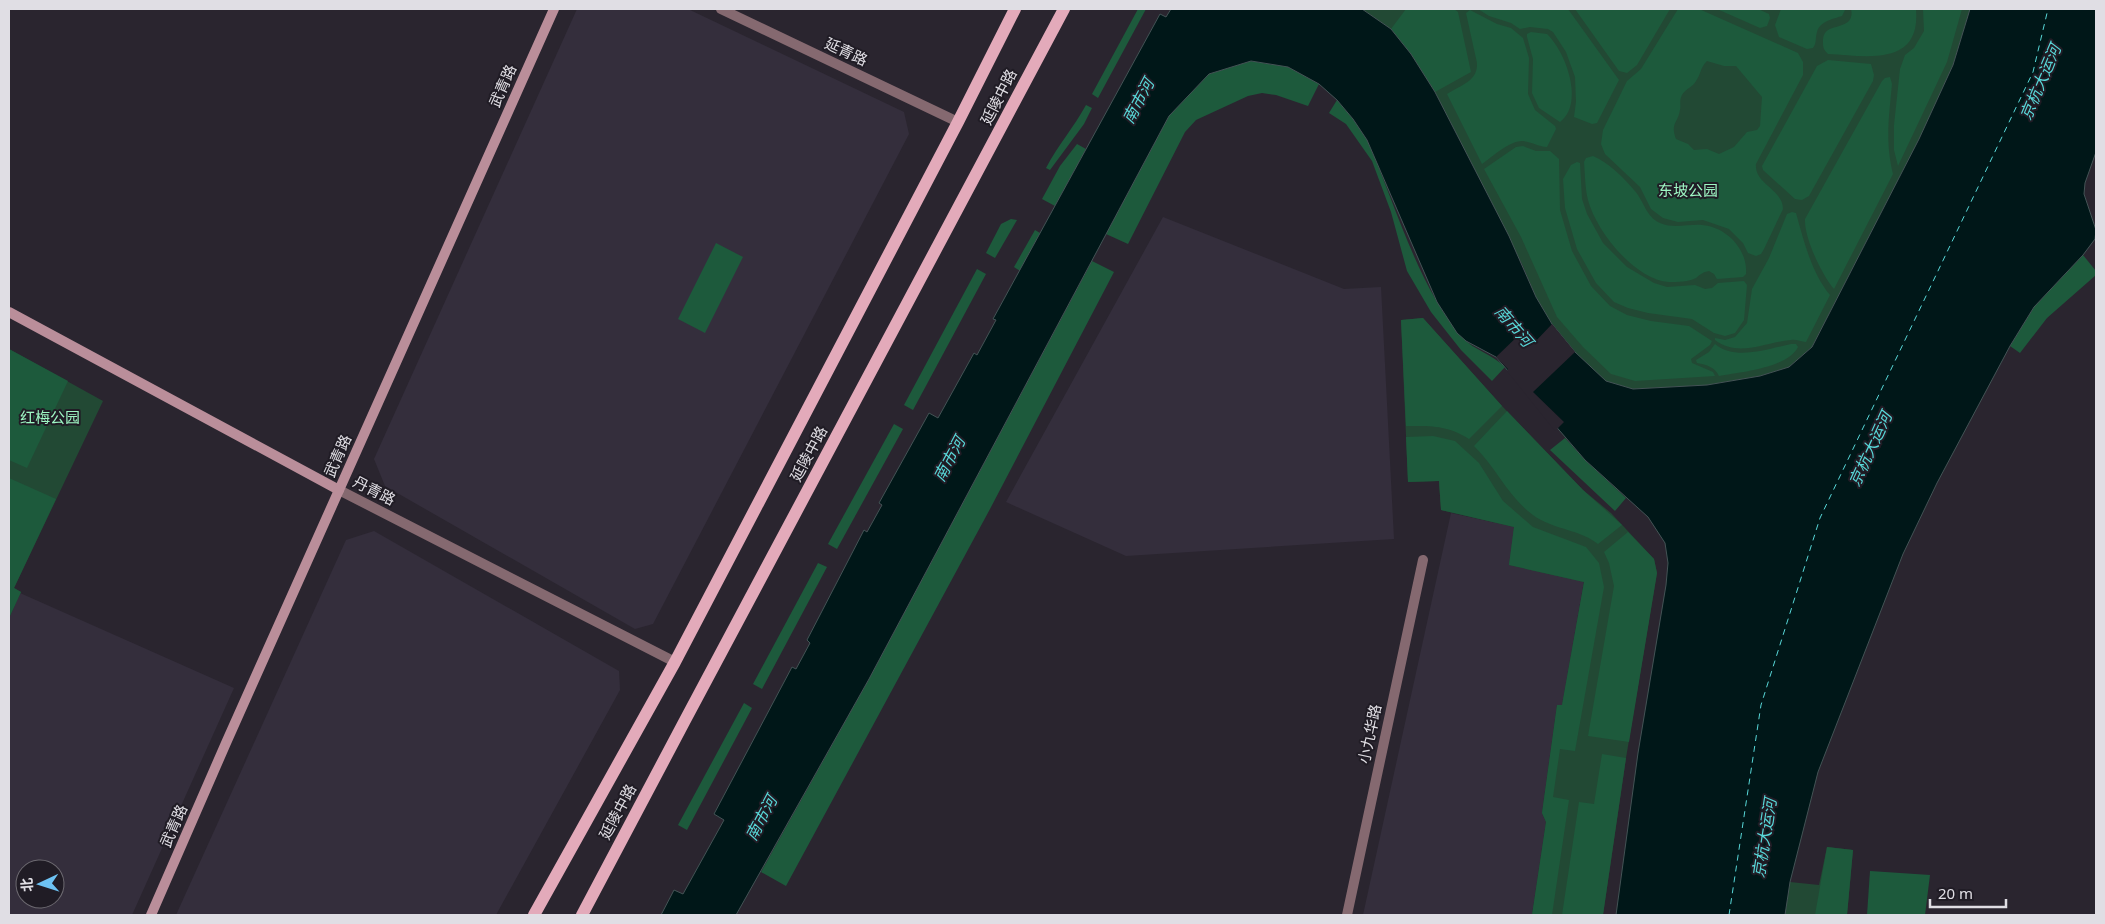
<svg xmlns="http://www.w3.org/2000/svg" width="2105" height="924" viewBox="0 0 2105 924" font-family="'Noto Sans','Noto Sans SC',sans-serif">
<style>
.built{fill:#342e3c;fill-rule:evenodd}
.green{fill:#224934}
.forest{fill:#1d5a3c;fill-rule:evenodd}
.water{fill:#001718;stroke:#435355}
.pier{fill:#2a252f}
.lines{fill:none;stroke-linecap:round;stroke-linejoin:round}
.ferry{stroke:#58d7d8;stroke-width:1;stroke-dasharray:6 5;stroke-linecap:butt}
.street{stroke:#856970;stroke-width:10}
.secondary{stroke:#ba8e9a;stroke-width:10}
.primary{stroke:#e3aaba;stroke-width:12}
.labels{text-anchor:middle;stroke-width:4;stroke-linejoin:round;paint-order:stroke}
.street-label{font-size:15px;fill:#e0dee4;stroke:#201c25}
.park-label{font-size:15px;fill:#9ef7c4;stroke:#201c25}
.water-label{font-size:16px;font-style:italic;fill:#58d7d8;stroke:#201c25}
</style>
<rect width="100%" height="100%" fill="#2a252f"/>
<!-- built -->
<g class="built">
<path d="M 577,9 L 688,9 L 904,112 L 909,134 L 653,624 L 635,629 L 385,486 L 374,459 Z"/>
<path d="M 1163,217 L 1344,289 L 1381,287 L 1394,539 L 1126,556 L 1006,502 Z"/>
<path d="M 1451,513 L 1515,527 L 1510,565 L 1584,581 L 1562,706 L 1557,705 L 1542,813 L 1546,822 L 1532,915 L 1363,915 Z"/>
<path d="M 374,531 L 619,671 L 620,690 L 496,915 L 176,915 L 346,540 Z"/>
<path d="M 20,593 L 234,688 L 132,915 L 9,915 L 9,618 ZM 25,869 L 55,869 L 55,899 L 25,899 Z"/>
</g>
<!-- green -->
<g class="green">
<path d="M 1362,9 L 1970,9 L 1953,65 L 1920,139 L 1812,347 L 1789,367 L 1760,376 L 1707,385 L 1633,389 L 1606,382 L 1575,352 L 1552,324 L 1536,297 L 1523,266 L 1435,92 L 1391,29 Z"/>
<path d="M 1423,318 L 1502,406 L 1583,490 L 1611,513 L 1654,559 L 1657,573 L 1626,758 L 1603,915 L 1532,915 L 1546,822 L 1542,813 L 1557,705 L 1562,705 L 1584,582 L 1509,565 L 1514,527 L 1441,510 L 1439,481 L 1408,482 L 1401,320 Z"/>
<path d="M 9,349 L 103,401 L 14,588 L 21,592 L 9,618 Z"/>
<path d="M 1827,847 L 1853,850 L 1847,915 L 1785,915 L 1790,882 L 1819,885 Z"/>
</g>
<!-- forest -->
<g class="forest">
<path d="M 1138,9 L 1146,9 L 1098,98 L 1092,94 Z"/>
<path d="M 1406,9 L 1454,9 L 1458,12 L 1471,72 L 1435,92 L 1411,54 L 1391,29 Z"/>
<path d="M 1478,9 L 1568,9 L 1619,80 L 1597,123 L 1592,124 L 1574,117 L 1576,102 L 1575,77 L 1566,52 L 1553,32 L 1548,29 L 1530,27 L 1520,29 L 1511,23 L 1489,16 Z"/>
<path d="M 1575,9 L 1670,9 L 1637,65 L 1627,73 L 1619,71 Z"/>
<path d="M 1678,9 L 1699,9 L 1798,53 L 1803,62 L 1803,75 L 1756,164 C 1754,184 1783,189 1783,209 L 1764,249 L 1761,254 L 1756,256 L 1748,253 L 1743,243 L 1729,229 L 1703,220 L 1678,222 L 1663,218 L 1651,209 L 1640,187 L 1605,154 L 1601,144 L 1603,130 L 1627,81 L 1641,69 ZM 1707,61 L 1724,66 L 1736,66 L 1762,97 L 1760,126 L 1757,130 L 1747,132 L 1734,147 L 1719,154 L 1707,149 L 1694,150 L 1688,144 L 1676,139 C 1670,123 1678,123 1680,110 C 1681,105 1679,100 1682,95 C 1685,89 1693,87 1696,81 C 1701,74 1700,68 1707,61 Z"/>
<path d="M 1717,9 L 1758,9 L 1769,14 L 1770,18 L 1767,26 L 1760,28 Z"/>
<path d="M 1781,9 L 1845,9 L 1845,10 L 1842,16 C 1833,19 1820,21 1817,32 C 1815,38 1817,43 1813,48 L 1807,49 L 1779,37 L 1775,25 Z"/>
<path d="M 1851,9 L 1916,9 C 1921,67 1867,56 1828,54 C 1824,50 1823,48 1823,43 C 1822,24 1839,30 1849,21 C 1852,17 1852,13 1851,9 Z"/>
<path d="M 1923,9 L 1962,9 L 1947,62 L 1898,166 L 1894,150 L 1894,125 L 1900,69 L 1905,55 L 1914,48 L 1924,31 Z"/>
<path d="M 1470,10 L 1497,24 L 1511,28 L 1523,38 L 1529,58 L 1528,94 L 1535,110 L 1555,126 L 1556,129 L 1547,147 C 1538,146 1531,142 1523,141 C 1510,140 1492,157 1482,164 L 1447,94 C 1461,85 1478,81 1477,63 L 1466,13 Z"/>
<path d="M 1531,32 L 1547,34 C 1566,52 1585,104 1560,122 L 1539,108 L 1532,93 L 1533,59 L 1527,37 L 1527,34 Z"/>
<path d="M 1828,60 L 1871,64 L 1874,75 L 1873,81 L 1809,196 L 1802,200 L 1795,199 L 1763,170 L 1762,166 L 1817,66 Z"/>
<path d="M 1251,61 L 1288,67 L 1319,84 L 1308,106 L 1276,95 L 1262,93 L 1248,96 L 1196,120 L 1185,132 L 1128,244 L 1106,234 L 1169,116 L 1209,74 Z"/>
<path d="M 1890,77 L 1892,84 C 1889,117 1885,141 1893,174 L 1834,289 C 1822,275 1804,238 1805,219 L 1882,81 L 1885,78 Z"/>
<path d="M 1337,100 L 1353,119 L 1367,140 C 1396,204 1417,287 1464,339 C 1473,349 1493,355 1505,367 L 1492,381 L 1461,350 L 1431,312 L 1407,271 L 1391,212 L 1372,161 L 1346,124 L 1329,113 Z"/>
<path d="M 1086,105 L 1092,108 L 1084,124 L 1050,170 L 1046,168 C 1058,145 1074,127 1086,105 Z"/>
<path d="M 1077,144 L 1086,149 L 1055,206 L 1042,199 L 1060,166 Z"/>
<path d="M 1523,146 L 1536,151 L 1550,151 L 1559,159 L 1560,210 L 1572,251 L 1591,286 L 1610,306 L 1627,315 L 1651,321 L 1689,326 L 1712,341 L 1710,345 L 1691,359 L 1692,363 L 1713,372 L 1715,376 L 1635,381 L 1611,374 L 1583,347 L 1557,317 L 1521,237 L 1484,169 L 1516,147 Z"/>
<path d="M 1593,156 C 1608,162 1624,178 1634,190 C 1644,201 1646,217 1660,223 C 1674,229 1688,224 1702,225 C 1727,227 1748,250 1746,274 L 1743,277 L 1717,279 L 1714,274 L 1709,271 C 1703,272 1701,274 1696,278 C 1689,282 1677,282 1669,282 C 1635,280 1596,231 1588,200 C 1585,188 1585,174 1584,162 L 1586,158 Z"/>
<path d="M 1577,162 L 1580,163 L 1582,199 L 1587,214 L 1603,243 L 1627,267 L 1654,283 L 1667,287 L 1695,285 L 1705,289 L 1712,288 L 1718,283 L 1744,281 L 1747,285 L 1744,320 L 1735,333 L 1725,336 L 1714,333 L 1692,319 L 1648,313 L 1628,308 L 1614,302 L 1596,283 L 1577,249 L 1565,208 L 1563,179 L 1571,165 Z"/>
<path d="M 1792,212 L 1796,213 C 1804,241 1811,272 1830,295 L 1806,342 C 1801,342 1796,339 1791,340 C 1765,342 1739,358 1715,340 L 1715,338 L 1725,340 L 1735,337 L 1747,323 L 1752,289 L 1769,258 L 1787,214 Z"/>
<path d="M 1011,219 L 1017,220 L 995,258 L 986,253 L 1001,224 Z"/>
<path d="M 1035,230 L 1040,233 L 1020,271 L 1014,267 Z"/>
<path d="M 716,243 L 743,257 L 705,333 L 678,319 Z"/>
<path d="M 2083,255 L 2096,271 L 2096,275 L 2047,318 L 2020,353 L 2010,346 L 2034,307 Z"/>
<path d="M 1092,261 L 1114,272 L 990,509 L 786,886 L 761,872 L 869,679 Z"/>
<path d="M 977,269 L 986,274 L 913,410 L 904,405 Z"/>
<path d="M 1423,318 L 1502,406 L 1469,439 C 1447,425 1431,426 1406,426 L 1401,320 Z"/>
<path d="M 1715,344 C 1735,361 1768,349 1791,344 L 1796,344 L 1798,347 C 1788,368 1740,372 1719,376 C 1715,367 1707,365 1697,363 L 1696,360 L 1709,352 Z"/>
<path d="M 9,349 L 68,381 L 27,468 L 9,460 Z"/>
<path d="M 1507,411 L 1583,490 L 1622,525 L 1598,544 C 1582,531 1560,530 1541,520 C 1511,504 1498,469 1474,446 Z"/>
<path d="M 894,424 L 903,429 L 837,549 L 828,544 Z"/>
<path d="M 1433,436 L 1455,441 L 1479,463 L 1503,501 L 1533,527 L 1586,547 L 1599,563 L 1604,587 L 1575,751 L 1560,749 L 1553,797 L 1569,800 L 1552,915 L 1532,915 L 1546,822 L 1542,813 L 1557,705 L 1562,705 L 1584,582 L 1509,565 L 1514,527 L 1441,510 L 1439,481 L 1408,482 L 1406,437 Z"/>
<path d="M 1565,438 L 1585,460 L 1626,498 L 1615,511 L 1550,450 Z"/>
<path d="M 9,478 L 56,499 L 14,588 L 21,592 L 9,618 Z"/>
<path d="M 1628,532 L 1654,559 L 1657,573 L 1629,742 L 1588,736 L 1614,586 L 1609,563 L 1604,552 Z"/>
<path d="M 818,563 L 827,567 L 762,689 L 753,684 Z"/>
<path d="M 744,703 L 752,708 L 687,830 L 678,825 Z"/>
<path d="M 1602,754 L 1626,758 L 1603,915 L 1562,915 L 1579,802 L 1594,804 Z"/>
<path d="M 1827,847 L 1853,850 L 1847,915 L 1815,915 Z"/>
<path d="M 1870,871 L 1930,875 L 1925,915 L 1867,915 Z"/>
</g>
<!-- water -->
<path class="water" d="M 1171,9 L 1362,9 L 1391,29 L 1411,54 L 1435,92 L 1509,236 L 1536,297 L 1552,324 L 1575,352 L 1606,381 L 1633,389 L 1707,385 L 1760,376 L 1789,367 L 1812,347 L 1919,139 L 1953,65 L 1970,9 L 2096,9 L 2096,152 L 2085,183 L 2084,194 L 2096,230 L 2095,239 L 2083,255 L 2034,307 L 2010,346 L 1937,483 L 1903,554 L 1818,772 L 1790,882 L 1785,915 L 1616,915 L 1638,753 L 1666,585 L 1668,563 L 1665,543 L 1648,517 L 1585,460 L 1496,357 L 1466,341 L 1457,333 L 1437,302 L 1367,140 L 1353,119 L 1337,100 L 1319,84 L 1288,67 L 1251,61 L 1209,74 L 1169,116 L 869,679 L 736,915 L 661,915 L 674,890 L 683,894 L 724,820 L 714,814 L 792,667 L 796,669 L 810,643 L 807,640 L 864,530 L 867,532 L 882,505 L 879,503 L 929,413 L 938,418 L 974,353 L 977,355 L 996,320 L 993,319 L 1160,14 L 1166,17 Z"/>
<!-- pier -->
<path class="pier" d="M 1552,324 L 1575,352 L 1533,392 L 1564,422 L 1555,431 L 1507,371 L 1508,369 L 1496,357 L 1522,332 L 1534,343 Z"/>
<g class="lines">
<!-- ferry -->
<path class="ferry" d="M 1729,915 L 1761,705 L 1820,518 L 2033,72 L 2048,9"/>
<!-- street -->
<g class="street">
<path d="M 721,9 L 958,122"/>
<path d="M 339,490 L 675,662"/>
<path d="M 1347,915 L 1423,560"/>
</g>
<!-- secondary -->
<g class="secondary">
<path d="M 9,312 L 339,490"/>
<path d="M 151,915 L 226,743 L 554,9"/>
</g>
<!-- primary -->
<g class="primary">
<path d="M 534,915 L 675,662 L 958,122 L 1015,9"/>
<path d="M 582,915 C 741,612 906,312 1064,9"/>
</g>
</g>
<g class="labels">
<!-- street labels -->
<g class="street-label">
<text transform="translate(846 52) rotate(25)" y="5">延青路</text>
<text transform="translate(503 86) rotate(-66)" y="5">武青路</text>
<text transform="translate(999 97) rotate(-63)" y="5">延陵中路</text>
<text transform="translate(809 454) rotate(-62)" y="5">延陵中路</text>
<text transform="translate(338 456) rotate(-66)" y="5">武青路</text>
<text transform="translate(374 491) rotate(27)" y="5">丹青路</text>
<text transform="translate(1370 734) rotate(-78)" y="5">小九华路</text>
<text transform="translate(618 812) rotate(-62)" y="5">延陵中路</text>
<text transform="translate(174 826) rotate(-66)" y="5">武青路</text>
</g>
<!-- park labels -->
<g class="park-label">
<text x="1688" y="196">东坡公园</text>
<text x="50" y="423">红梅公园</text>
</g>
<!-- water labels -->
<g class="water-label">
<text transform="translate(2040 82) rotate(-67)" y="6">京杭大运河</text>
<text transform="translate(1138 101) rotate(-62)" y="6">南市河</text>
<text transform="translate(1514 326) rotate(49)" y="6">南市河</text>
<text transform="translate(1870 449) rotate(-65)" y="6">京杭大运河</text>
<text transform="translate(949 459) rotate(-62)" y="6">南市河</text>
<text transform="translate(761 818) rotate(-62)" y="6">南市河</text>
<text transform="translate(1764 838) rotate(-81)" y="6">京杭大运河</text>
</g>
</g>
<!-- border -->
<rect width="2105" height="924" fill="none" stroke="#e0dee4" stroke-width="20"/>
<!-- north arrow -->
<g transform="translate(40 884) rotate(266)"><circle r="24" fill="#201c25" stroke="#6d6a71"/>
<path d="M0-4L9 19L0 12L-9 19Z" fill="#6dc2f3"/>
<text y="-8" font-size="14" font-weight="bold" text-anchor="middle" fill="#e0dee4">北</text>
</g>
<!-- scale -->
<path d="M1930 899v8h76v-8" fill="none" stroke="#e0dee4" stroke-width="2.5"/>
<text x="1938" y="899" font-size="15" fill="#e0dee4" stroke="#201c25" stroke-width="4" paint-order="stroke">20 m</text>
</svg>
